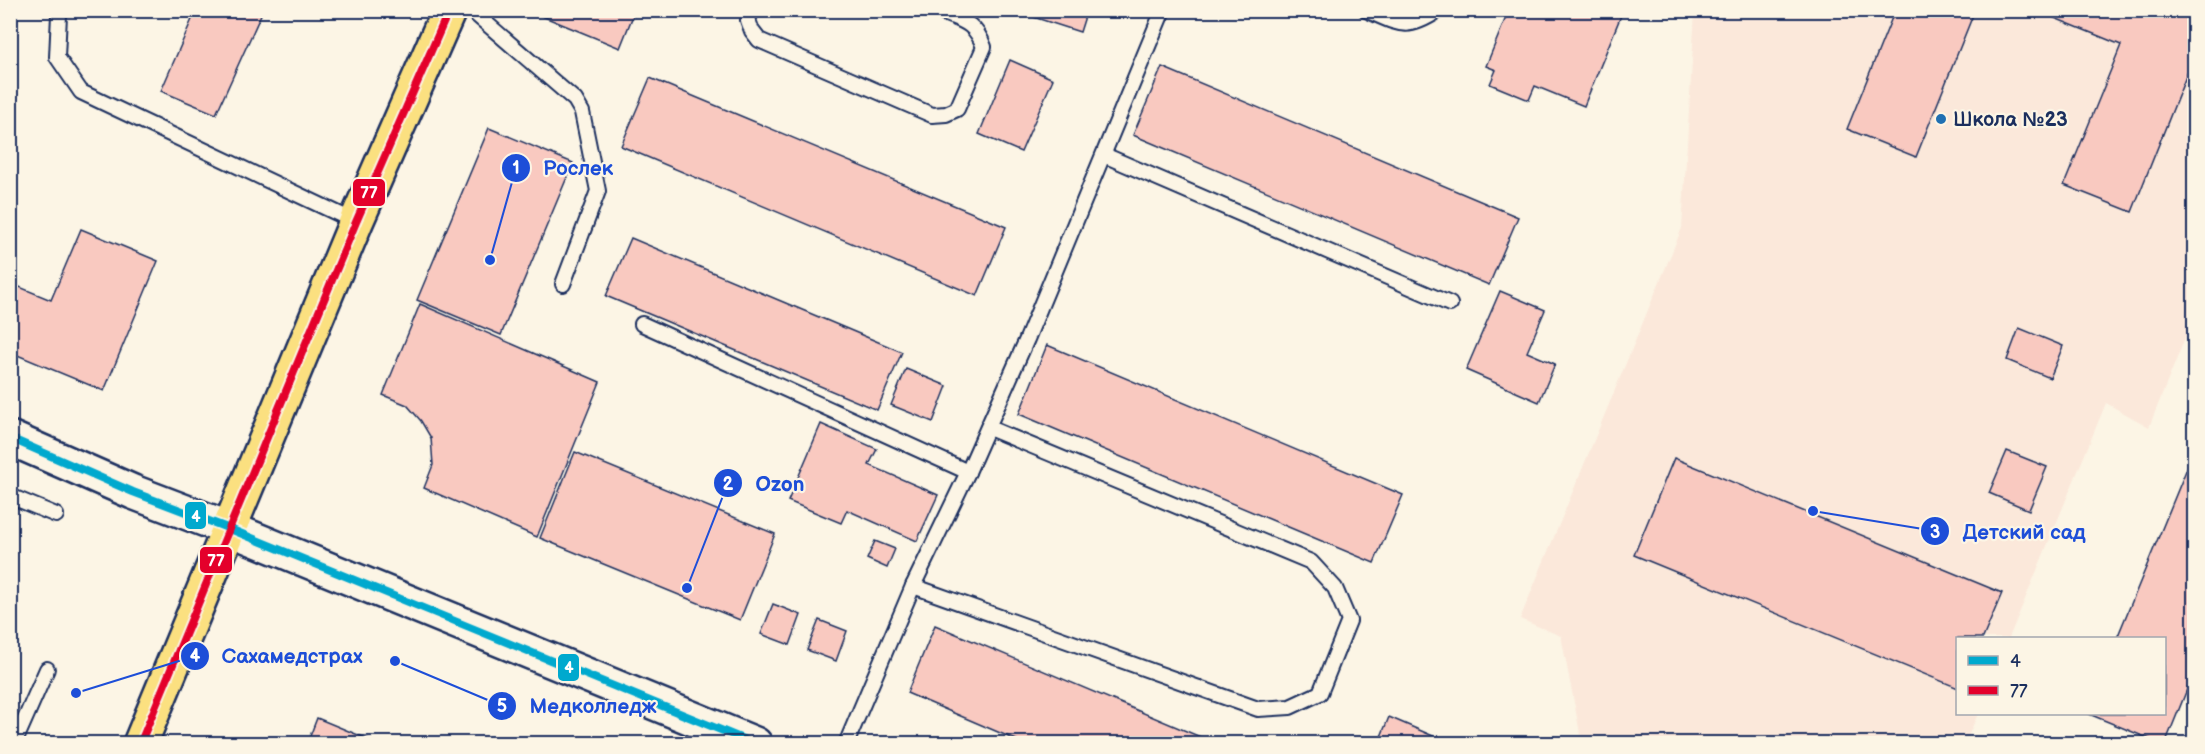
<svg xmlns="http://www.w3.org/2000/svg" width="2205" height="754" viewBox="0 0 2205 754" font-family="'Balsamiq Sans',sans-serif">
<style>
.built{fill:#fbe8da}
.building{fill:#f9c9c0;stroke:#1b2f5e;stroke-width:1.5}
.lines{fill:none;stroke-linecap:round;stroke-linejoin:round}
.service-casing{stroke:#1b2f5e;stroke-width:18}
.tertiary-casing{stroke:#1b2f5e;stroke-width:38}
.secondary-casing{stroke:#1b2f5e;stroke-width:38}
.primary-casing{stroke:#1b2f5e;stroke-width:38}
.service{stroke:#fcf5e5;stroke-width:14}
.tertiary{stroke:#fcf5e5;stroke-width:33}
.secondary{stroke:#fcf5e5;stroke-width:33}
.primary{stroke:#fbe080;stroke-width:33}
.bus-1-casing{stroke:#fcf5e5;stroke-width:12}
.bus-2-casing{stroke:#fcf5e5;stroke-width:12}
.bus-1{stroke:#00a9ce;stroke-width:8}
.bus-2{stroke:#e4002b;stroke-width:8}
.poi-dot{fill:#1f6fb2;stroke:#fcf5e5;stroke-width:2}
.labels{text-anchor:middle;stroke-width:4.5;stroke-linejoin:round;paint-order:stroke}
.poi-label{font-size:20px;font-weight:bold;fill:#1b2f5e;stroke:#fcf5e5;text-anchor:start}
.leader{fill:none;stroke:#1d4ed8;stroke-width:2}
.callout-dot{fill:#1d4ed8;stroke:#fcf5e5;stroke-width:2}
.mark-label{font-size:18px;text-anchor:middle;font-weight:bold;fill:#fff}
.callout-label{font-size:21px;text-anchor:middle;font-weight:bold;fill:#1d4ed8;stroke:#fcf5e5;stroke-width:4.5;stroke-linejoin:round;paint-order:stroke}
.line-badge{stroke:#fcf5e5;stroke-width:2}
.badge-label{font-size:16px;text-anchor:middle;font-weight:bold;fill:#fff}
</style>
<rect width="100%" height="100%" fill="#fcf5e5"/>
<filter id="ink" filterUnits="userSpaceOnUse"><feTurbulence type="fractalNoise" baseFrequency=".0167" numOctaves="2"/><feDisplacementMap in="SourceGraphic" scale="12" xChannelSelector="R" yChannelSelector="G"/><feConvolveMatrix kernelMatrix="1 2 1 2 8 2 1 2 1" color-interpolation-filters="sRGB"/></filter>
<g filter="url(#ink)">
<!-- built -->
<path class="built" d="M 1695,11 L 2194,11 L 2194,316 L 2149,427 L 2106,403 L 2009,638 L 1958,638 L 1958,714 L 1978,714 L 1965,743 L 1582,743 L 1561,636 L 1520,619 L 1682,228 Z"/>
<!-- building -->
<g class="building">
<path d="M 196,10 L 263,10 L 216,114 L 161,91 Z"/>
<path d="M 545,10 L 628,10 L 634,13 L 620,48 L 542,16 Z"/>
<path d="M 1028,10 L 1087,10 L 1080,32 L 1027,15 Z"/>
<path d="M 1509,10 L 1616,10 L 1622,13 L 1584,106 L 1535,86 L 1529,100 L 1490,84 L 1496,70 L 1486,66 Z"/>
<path d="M 1895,10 L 1975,10 L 1916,157 L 1847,129 Z"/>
<path d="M 2035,10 L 2194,10 L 2194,56 L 2132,212 L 2064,185 L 2121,45 Z"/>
<path d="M 1010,60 L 1053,79 L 1021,152 L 979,134 Z"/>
<path d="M 1162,67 L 1518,217 L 1489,285 L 1133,135 Z"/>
<path d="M 650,78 L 1006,227 L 977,296 L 621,146 Z"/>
<path d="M 489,128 L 573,163 L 501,335 L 417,300 Z"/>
<path d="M 81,229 L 158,261 L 104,391 L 10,352 L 10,283 L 51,300 Z"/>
<path d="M 631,238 L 902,352 L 877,410 L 606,296 Z"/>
<path d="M 1500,291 L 1545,310 L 1527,352 L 1555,364 L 1539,402 L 1466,370 Z"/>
<path d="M 420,304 L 600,382 L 537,537 L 424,488 L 433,465 L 431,438 L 421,421 L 407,405 L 383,395 Z"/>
<path d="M 2019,328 L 2063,346 L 2050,378 L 2007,360 Z"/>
<path d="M 1047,345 L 1403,495 L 1374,563 L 1019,414 Z"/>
<path d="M 906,369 L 947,386 L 933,422 L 891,405 Z"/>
<path d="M 821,424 L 877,449 L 869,465 L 938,495 L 917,541 L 847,510 L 841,523 L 788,501 Z"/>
<path d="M 2007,451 L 2047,467 L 2029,510 L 1989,493 Z"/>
<path d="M 2194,451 L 2194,672 L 2165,744 L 2162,744 L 2089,714 L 2164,714 L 2164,638 L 2117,638 Z"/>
<path d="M 575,452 L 775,534 L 740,620 L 540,538 Z"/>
<path d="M 1674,458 L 2002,593 L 1983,638 L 1958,638 L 1958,688 L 1634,555 Z"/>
<path d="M 875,541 L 895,549 L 887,568 L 867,559 Z"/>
<path d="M 773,604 L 801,615 L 790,645 L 761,634 Z"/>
<path d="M 819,620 L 847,631 L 836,661 L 807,650 Z"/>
<path d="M 935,625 L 1217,744 L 1026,744 L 907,693 Z"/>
<path d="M 1389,717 L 1433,736 L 1430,744 L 1378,744 Z"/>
<path d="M 317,718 L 380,744 L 307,744 Z"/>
</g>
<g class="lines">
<!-- service casing -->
<g class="service-casing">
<g id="service">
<path d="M 61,10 L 59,15 L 57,57 L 81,92 L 356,222"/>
<path d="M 471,10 L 575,100 L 582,112 L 598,191 L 563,284"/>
<path d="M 752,10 L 748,20 L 752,31 L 759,40 L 932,115 L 946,114 L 957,109 L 984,47 C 974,20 961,21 936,10"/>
<path d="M 1366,10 C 1399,24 1406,32 1439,10"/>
<path d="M 1104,155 L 1450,304"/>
<path d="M 642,324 L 968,472"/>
<path d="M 10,496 L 56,515"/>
<path d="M 913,586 L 1258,709 L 1290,707 L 1320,693 L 1349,621 L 1335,588 L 1311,562 L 989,428"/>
<path d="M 14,744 L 47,669"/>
<path d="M 846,744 L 913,586 L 968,472 L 1027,339 L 1163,10"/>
</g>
</g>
<!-- tertiary casing -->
<g class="tertiary-casing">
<path id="tertiary" d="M 10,438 L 133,492 L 230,529"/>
</g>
<!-- secondary casing -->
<g class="secondary-casing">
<path id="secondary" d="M 230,529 L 755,744"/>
</g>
<!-- primary casing -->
<g class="primary-casing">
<path id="primary" d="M 140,744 L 356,222 L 449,10"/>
</g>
<!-- service -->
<use href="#service" class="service"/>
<!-- tertiary -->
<use href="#tertiary" class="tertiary"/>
<!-- secondary -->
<use href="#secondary" class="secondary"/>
<!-- primary -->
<use href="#primary" class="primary"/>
<!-- bus-1 casing -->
<g class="bus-1-casing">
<path id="bus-1" d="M 10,438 L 133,492 L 230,529 L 755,744"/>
</g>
<!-- bus-2 casing -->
<g class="bus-2-casing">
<path id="bus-2" d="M 140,744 L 356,222 L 449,10"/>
</g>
<!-- bus-1 -->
<use href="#bus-1" class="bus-1"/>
<!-- bus-2 -->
<use href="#bus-2" class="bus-2"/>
</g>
</g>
<!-- markers -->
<circle class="poi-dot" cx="1941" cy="119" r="6"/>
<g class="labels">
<!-- poi labels -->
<g class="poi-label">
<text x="1953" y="126">Школа №23</text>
</g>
</g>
<!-- callouts -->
<path class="leader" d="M490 260L516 168M687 588L728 483M1813 511L1935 531M76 693L195 656M395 661L502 706"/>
<g class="callout-dot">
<circle cx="490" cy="260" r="6"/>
<circle cx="687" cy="588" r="6"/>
<circle cx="1813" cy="511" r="6"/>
<circle cx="76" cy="693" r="6"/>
<circle cx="395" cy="661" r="6"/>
<circle cx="516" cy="168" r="15"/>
<circle cx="728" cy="483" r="15"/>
<circle cx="1935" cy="531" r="15"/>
<circle cx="195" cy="656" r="15"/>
<circle cx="502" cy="706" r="15"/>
</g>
<g class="mark-label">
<text x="516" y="174">1</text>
<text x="728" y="490">2</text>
<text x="1935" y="538">3</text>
<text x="195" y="662">4</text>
<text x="502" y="712">5</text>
</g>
<g class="callout-label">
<text x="578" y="175">Рослек</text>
<text x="780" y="491">Ozon</text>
<text x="2024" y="539">Детский сад</text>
<text x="292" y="663">Сахамедстрах</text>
<text x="593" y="713">Медколледж</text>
</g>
<g class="line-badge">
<rect x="352" y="178" width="34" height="29" rx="6" fill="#e4002b"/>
<rect x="184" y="501" width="23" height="29" rx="6" fill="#00a9ce"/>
<rect x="199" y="546" width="34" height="28" rx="6" fill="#e4002b"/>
<rect x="557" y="653" width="23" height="29" rx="6" fill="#00a9ce"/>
</g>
<g class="badge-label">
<text x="369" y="198">77</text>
<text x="196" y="522">4</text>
<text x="216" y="566">77</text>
<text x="569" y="673">4</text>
</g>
<!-- margin -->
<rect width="2205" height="754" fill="none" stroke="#fcf5e5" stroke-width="36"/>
<rect x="18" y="18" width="2169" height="718" fill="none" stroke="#1b2f5e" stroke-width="2" filter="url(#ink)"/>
<!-- legend -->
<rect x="1956" y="637" width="210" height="78" fill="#fcf5e5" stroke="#a2a6af" stroke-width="1.5"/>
<rect x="1968" y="656" width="30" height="9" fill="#00a9ce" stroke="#a2a6af" stroke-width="1.5"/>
<text x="2010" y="667" font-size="18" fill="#1b2f5e">4</text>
<rect x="1968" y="686" width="30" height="9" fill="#e4002b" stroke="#a2a6af" stroke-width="1.5"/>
<text x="2010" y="697" font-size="18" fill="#1b2f5e">77</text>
</svg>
